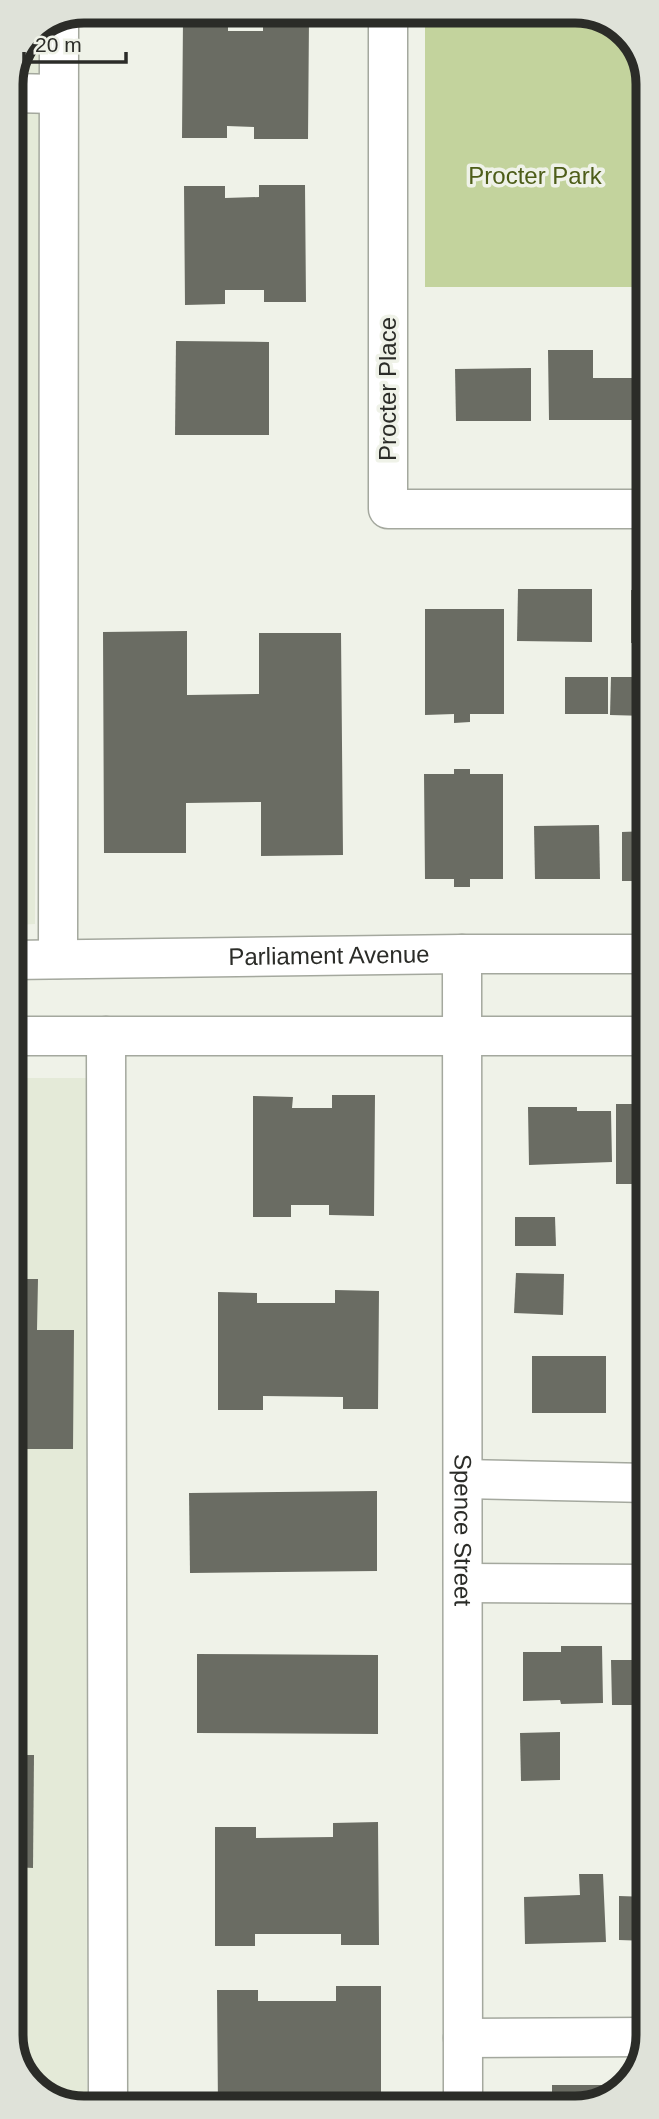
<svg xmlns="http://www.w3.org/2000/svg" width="659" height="2119" viewBox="0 0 659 2119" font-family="Arial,sans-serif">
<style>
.built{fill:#e4ead8}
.green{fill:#c3d39d}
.building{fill:#6a6c63}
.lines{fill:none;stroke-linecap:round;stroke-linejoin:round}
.minor-casing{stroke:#a4a89e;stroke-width:41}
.minor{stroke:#fff;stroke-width:38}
.labels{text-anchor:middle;stroke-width:7;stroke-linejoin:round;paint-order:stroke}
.park-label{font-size:24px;fill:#4d5d19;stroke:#eff2e8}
.street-label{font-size:24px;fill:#2b2c28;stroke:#eff2e8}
.rim{fill:none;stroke:#2b2c28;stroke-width:9}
</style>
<rect width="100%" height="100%" fill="#eff2e8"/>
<!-- built -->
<g class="built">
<path d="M 40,29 L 35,924 L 12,925 L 11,80 L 32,32 Z"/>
<path d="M 12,1078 L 86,1078 L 87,2108 L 79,2108 L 36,2090 L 13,2054 Z"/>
</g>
<!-- green -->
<path class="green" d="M 425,11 L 580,11 L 623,29 L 646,65 L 646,287 L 425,287 Z"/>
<!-- building -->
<g class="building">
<path d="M 263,18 L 309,19 L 308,139 L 254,139 L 254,127 L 227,126 L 227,138 L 182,138 L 183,19 L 228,20 L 228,31 L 263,31 Z"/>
<path d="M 259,185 L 305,185 L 306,302 L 264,302 L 264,290 L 225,290 L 225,304 L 185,305 L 184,186 L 225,186 L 225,198 L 259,197 Z"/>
<path d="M 176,341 L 269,342 L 269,435 L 175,435 Z"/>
<path d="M 548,350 L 593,350 L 593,378 L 632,378 L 633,420 L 549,420 Z"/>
<path d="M 531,368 L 531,421 L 456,421 L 455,369 Z"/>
<path d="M 518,589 L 592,589 L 592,642 L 517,641 Z"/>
<rect x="631" y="590" width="16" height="53"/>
<path d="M 425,609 L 504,609 L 504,714 L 470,714 L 470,722 L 454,723 L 454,714 L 425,715 Z"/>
<path d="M 187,631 L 187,695 L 259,694 L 259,633 L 341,633 L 343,855 L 261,856 L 261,802 L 186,803 L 186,853 L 104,853 L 103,632 Z"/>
<rect x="565" y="677" width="43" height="37"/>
<path d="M 611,677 L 647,677 L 647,716 L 610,715 Z"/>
<path d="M 454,769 L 470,769 L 470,774 L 503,774 L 503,879 L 470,879 L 470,887 L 454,887 L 454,879 L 425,879 L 424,774 L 454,774 Z"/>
<path d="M 599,825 L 600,879 L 535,879 L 534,826 Z"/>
<path d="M 647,831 L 647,881 L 622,881 L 622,832 Z"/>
<path d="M 332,1095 L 375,1095 L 374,1216 L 329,1215 L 329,1205 L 291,1205 L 291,1217 L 253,1217 L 253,1096 L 293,1097 L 292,1108 L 332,1108 Z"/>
<rect x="616" y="1104" width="31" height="80"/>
<path d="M 528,1107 L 577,1107 L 577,1111 L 611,1111 L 612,1162 L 529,1165 Z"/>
<path d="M 515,1217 L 555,1217 L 556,1246 L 515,1246 Z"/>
<path d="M 516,1273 L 564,1274 L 563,1315 L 514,1313 Z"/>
<path d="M 12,1279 L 38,1279 L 37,1330 L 74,1330 L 73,1449 L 12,1449 Z"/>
<path d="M 335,1290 L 379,1291 L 378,1409 L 343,1409 L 343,1397 L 263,1396 L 263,1410 L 218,1410 L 218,1292 L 257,1293 L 257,1303 L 335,1303 Z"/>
<rect x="532" y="1356" width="74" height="57"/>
<rect x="633" y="1361" width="15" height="54"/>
<path d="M 377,1491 L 377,1571 L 190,1573 L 189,1493 Z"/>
<path d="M 561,1646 L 602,1646 L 603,1703 L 561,1704 L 560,1700 L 523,1701 L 523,1652 L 561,1652 Z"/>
<path d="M 643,1648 L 648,1648 L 648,1705 L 612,1705 L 611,1660 L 643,1660 Z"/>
<path d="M 197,1654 L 378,1655 L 378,1734 L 197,1733 Z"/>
<path d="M 560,1732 L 560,1780 L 521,1781 L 520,1733 Z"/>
<path d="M 13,1755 L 34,1755 L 33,1868 L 13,1867 Z"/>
<path d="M 378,1822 L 379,1945 L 341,1945 L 341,1934 L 255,1934 L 255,1946 L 215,1946 L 215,1827 L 256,1827 L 256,1838 L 333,1837 L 333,1823 Z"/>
<path d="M 579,1874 L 603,1874 L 606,1942 L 525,1944 L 524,1897 L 580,1895 Z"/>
<path d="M 619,1896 L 648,1897 L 648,1941 L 619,1940 Z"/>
<path d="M 336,1986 L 381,1986 L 381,2107 L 344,2107 L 344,2097 L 258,2097 L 258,2108 L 218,2108 L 217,1990 L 258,1990 L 258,2001 L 336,2001 Z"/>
<path d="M 552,2085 L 626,2085 L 594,2106 L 552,2106 Z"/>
</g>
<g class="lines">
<!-- minor casing -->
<g class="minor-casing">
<g id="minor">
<path d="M 388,11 L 388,509 L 647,509"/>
<path d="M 11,93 L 58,94"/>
<path id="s1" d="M 462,954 L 463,2107"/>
<path d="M 58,959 L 59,21"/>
<path id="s2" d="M 12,960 L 462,954 L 647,954"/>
<path d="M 12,1036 L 647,1036"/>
<path d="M 106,1036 L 108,2108"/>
<path d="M 463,1479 L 648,1483"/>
<path d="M 463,1583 L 648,1584"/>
<path d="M 463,2038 L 648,2037"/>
</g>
</g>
<!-- minor -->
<use href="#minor" class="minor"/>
</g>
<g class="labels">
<!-- park labels -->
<g class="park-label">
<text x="535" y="184">Procter Park</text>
</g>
<!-- street labels -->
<g class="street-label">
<text transform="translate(388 389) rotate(-90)" y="8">Procter Place</text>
<text dy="8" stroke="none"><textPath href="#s2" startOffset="317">Parliament Avenue</textPath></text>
<text dy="8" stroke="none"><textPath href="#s1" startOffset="576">Spence Street</textPath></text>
</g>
</g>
<!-- crop -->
<path d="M0 0H659V2119H0ZM84 23H575A61 61 0 0 1 636 84V2035A61 61 0 0 1 575 2096H84A61 61 0 0 1 23 2035V84A61 61 0 0 1 84 23Z" fill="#dfe2d9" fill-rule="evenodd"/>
<path class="rim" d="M84 23H575A61 61 0 0 1 636 84V2035A61 61 0 0 1 575 2096H84A61 61 0 0 1 23 2035V84A61 61 0 0 1 84 23Z"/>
<!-- scale -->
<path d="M24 52v10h102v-10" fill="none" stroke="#2b2c28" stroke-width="3.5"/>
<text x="35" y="52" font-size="21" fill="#2b2c28" stroke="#eff2e8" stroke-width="5" paint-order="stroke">20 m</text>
</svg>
